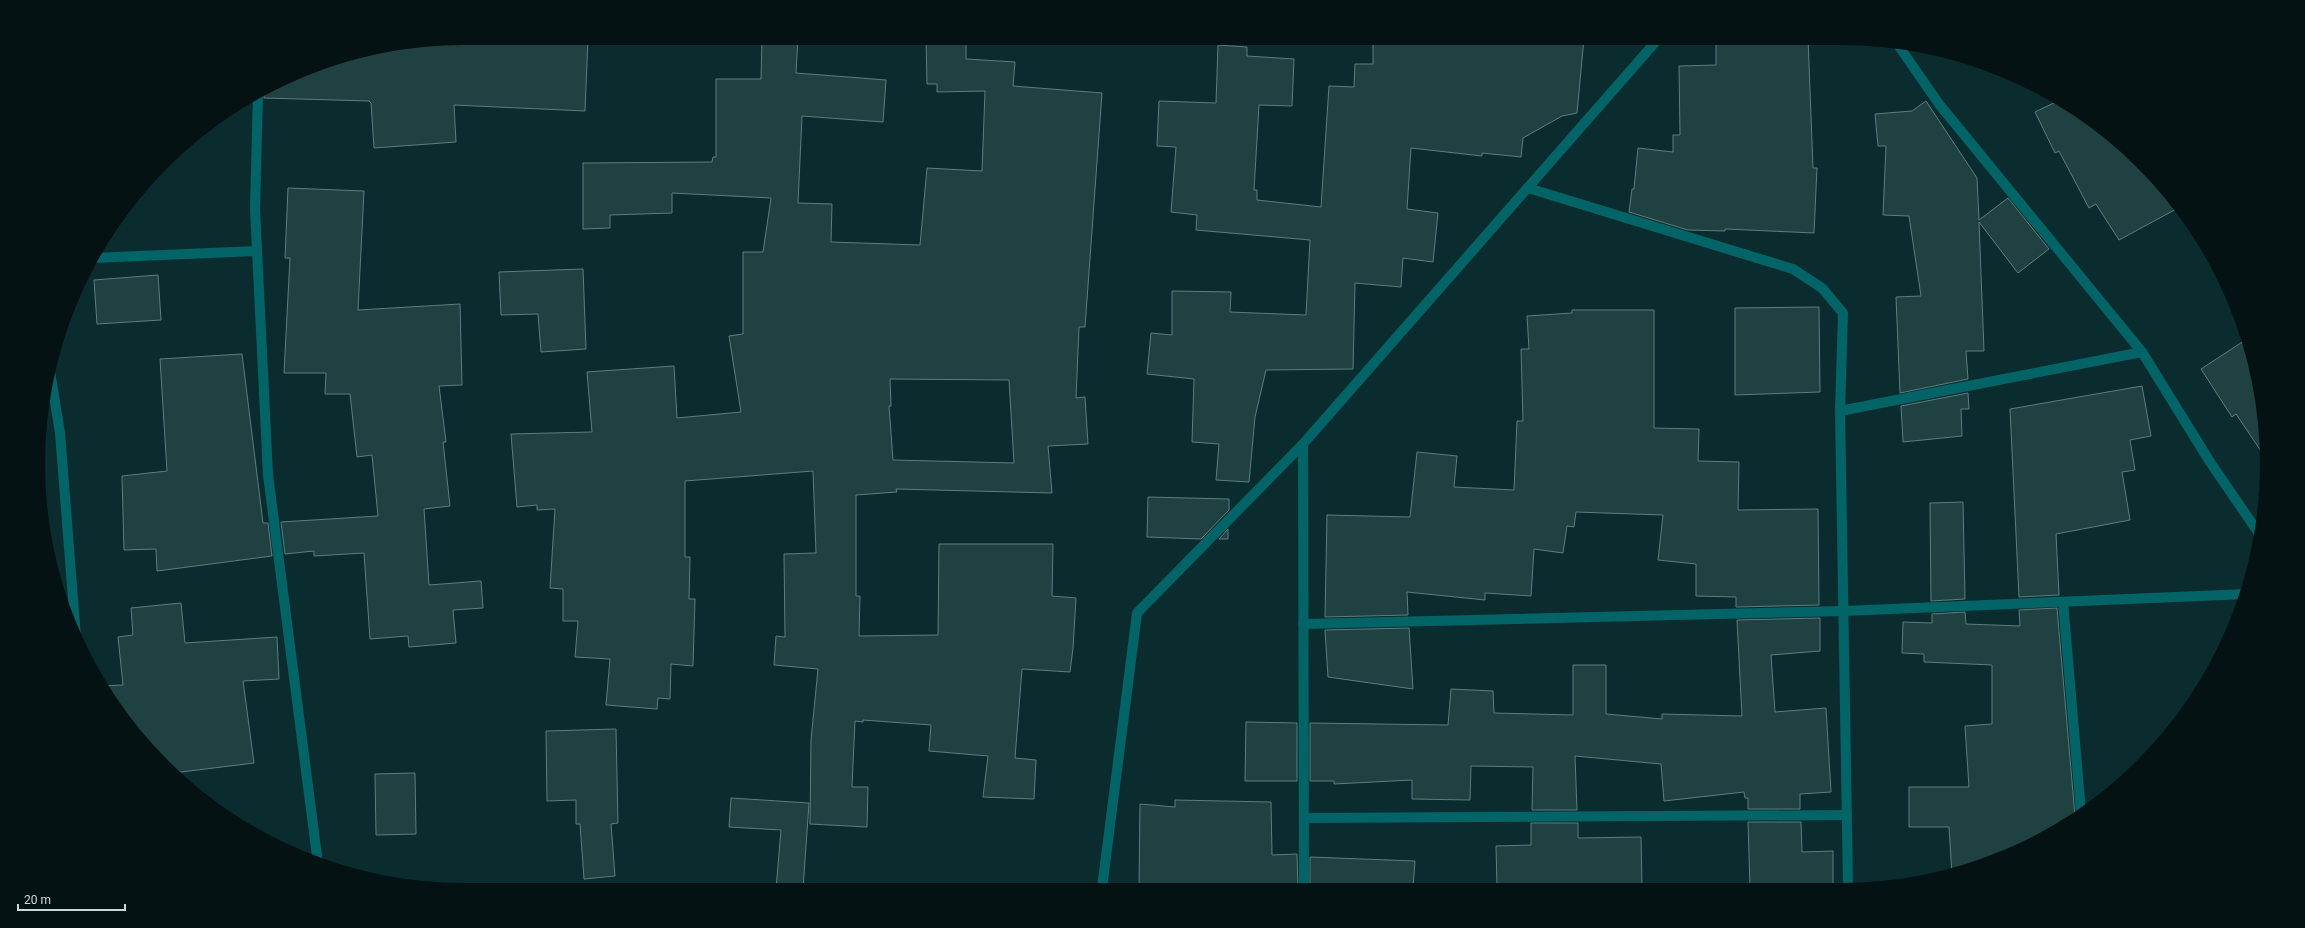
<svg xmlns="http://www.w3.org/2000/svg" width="2305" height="928" viewBox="0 0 2305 928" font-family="Roboto,sans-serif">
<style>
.building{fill:#204142;stroke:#5c7e7f;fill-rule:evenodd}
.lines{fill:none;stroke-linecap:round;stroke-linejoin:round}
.street{stroke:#036467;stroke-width:10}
</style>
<rect width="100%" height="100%" fill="#0a2c2e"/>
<!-- building -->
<g class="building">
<path d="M 464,38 L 588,38 L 585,111 L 454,105 L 456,142 L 374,148 L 371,103 L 369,101 L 264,98 L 264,89 L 327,61 L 381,46 Z"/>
<path d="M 762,38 L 798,38 L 796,73 L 886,80 L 883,122 L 802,116 L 798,203 L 832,204 L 831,242 L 920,245 L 927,168 L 982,171 L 985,91 L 937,92 L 937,84 L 927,84 L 926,38 L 966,38 L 966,59 L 1015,62 L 1013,86 L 1102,93 L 1085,327 L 1079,327 L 1076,398 L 1085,397 L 1088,444 L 1048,446 L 1052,493 L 896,489 L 897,492 L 856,495 L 856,596 L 860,596 L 859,636 L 938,635 L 939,544 L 1053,544 L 1052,596 L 1076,598 L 1073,648 L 1070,672 L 1022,669 L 1015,758 L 1036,760 L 1034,799 L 983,797 L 988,756 L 929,751 L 931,725 L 863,720 L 863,722 L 855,721 L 852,787 L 868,787 L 867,827 L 810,824 L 811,740 L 818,669 L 774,665 L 776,636 L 785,637 L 784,554 L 816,553 L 813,471 L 685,481 L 685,557 L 690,557 L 689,599 L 695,599 L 693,666 L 671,664 L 670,699 L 658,698 L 657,709 L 606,705 L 610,659 L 575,657 L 578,621 L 563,621 L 563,589 L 550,588 L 555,509 L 537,510 L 537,505 L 517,507 L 511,434 L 592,432 L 587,372 L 674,366 L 677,418 L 741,412 L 729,336 L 743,334 L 743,252 L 763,252 L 771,198 L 672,193 L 672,213 L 610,215 L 610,228 L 583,229 L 583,163 L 712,162 L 713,157 L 716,157 L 716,79 L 761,79 ZM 890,379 L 1009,380 L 1014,463 L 893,460 L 889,406 L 891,406 Z"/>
<path d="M 1442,38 L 1584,38 L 1577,113 L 1562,116 L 1523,138 L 1521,157 L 1482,153 L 1482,156 L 1411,148 L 1407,209 L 1438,213 L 1433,262 L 1403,258 L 1401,287 L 1355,283 L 1353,369 L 1266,370 L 1255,417 L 1249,482 L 1216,480 L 1219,444 L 1192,442 L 1194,379 L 1147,374 L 1151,333 L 1172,335 L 1172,291 L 1231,292 L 1230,312 L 1306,315 L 1310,240 L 1196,230 L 1197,215 L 1171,212 L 1176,147 L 1157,146 L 1159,101 L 1216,103 L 1218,45 L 1247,47 L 1247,56 L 1294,59 L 1292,106 L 1259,105 L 1254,190 L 1257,190 L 1257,200 L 1321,207 L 1329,86 L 1354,87 L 1355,64 L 1373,64 L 1373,41 L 1442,41 Z"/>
<path d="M 1716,38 L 1808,38 L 1813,168 L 1817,168 L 1814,233 L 1725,229 L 1725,231 L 1688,230 L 1629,212 L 1632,189 L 1634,189 L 1638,148 L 1673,152 L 1673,135 L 1680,135 L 1679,66 L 1716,65 Z"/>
<path d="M 2060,100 L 2122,144 L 2180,207 L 2119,240 L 2096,204 L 2089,208 L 2059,151 L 2055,153 L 2035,112 Z"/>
<path d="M 1926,101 L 1977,178 L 1979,220 L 2008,198 L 2049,249 L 2018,273 L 1979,222 L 1984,351 L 1966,351 L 1968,379 L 1900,393 L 1896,297 L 1921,296 L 1909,216 L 1883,215 L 1886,146 L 1878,146 L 1875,114 L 1912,111 Z"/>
<path d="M 288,188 L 364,191 L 358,310 L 460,304 L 462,385 L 439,386 L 446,442 L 443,442 L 450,506 L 424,509 L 429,585 L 481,581 L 483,608 L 453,610 L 456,643 L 409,647 L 408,636 L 370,639 L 364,553 L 314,556 L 314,551 L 285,554 L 281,522 L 378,516 L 372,455 L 357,457 L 350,394 L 325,394 L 326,373 L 284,373 L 290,258 L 285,258 Z"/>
<path d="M 583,269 L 586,349 L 541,352 L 538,314 L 501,315 L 499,272 Z"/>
<path d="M 158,275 L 161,320 L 97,324 L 94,280 Z"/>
<path d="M 1819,307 L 1820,392 L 1735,395 L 1735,308 Z"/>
<path d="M 1572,310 L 1654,310 L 1654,428 L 1699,429 L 1698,461 L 1739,462 L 1738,510 L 1818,509 L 1819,605 L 1736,607 L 1736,597 L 1696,596 L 1696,564 L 1658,560 L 1663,515 L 1576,512 L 1574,527 L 1567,526 L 1563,553 L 1534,549 L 1531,596 L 1485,593 L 1485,600 L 1407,592 L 1408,615 L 1325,617 L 1327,515 L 1410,517 L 1417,452 L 1457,456 L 1454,487 L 1514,490 L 1517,421 L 1523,421 L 1521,349 L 1529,349 L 1527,316 L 1572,313 Z"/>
<path d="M 2247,339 L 2252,354 L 2266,436 L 2265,457 L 2236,414 L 2232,417 L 2201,369 Z"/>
<path d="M 242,354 L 263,523 L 268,523 L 272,556 L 157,571 L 156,549 L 124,550 L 122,476 L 167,471 L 160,359 Z"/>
<path d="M 2142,386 L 2151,436 L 2130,440 L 2135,470 L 2122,472 L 2130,520 L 2056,534 L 2059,595 L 2019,597 L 2010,409 Z"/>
<path d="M 1968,393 L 1969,409 L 1961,409 L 1962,436 L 1903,442 L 1901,406 Z"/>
<path d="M 1148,497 L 1229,499 L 1229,510 L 1201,539 L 1147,537 Z"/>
<path d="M 1963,502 L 1965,599 L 1931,601 L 1930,503 Z"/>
<path d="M 1228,529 L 1228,539 L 1219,539 Z"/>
<path d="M 181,603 L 185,643 L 277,637 L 279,679 L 243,681 L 254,763 L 173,773 L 144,745 L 110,700 L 102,686 L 123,685 L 118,637 L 133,635 L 131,608 Z"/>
<path d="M 2057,608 L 2075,816 L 2029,846 L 1952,875 L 1949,827 L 1909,827 L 1909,787 L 1969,787 L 1965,726 L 1992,724 L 1992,665 L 1924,662 L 1924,654 L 1902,653 L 1903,622 L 1932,623 L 1932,614 L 1965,612 L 1966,624 L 2020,626 L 2019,610 Z"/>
<path d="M 1820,618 L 1820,651 L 1771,655 L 1775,712 L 1826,708 L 1831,792 L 1800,794 L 1800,809 L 1748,809 L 1748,798 L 1745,798 L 1744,792 L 1664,801 L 1661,764 L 1575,756 L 1577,810 L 1532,810 L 1533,767 L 1471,766 L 1470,800 L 1412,799 L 1412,780 L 1334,784 L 1334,781 L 1310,781 L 1310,723 L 1448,725 L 1451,689 L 1493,691 L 1494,713 L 1573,715 L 1573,665 L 1606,665 L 1606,714 L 1662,719 L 1662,714 L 1742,716 L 1737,620 Z"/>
<path d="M 1409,628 L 1413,689 L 1328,677 L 1325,630 Z"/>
<path d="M 1246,722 L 1297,723 L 1297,781 L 1245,781 Z"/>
<path d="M 616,729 L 618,823 L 611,824 L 615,876 L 584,879 L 580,824 L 576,824 L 576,800 L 547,801 L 546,731 Z"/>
<path d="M 415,773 L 416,834 L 376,835 L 375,774 Z"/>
<path d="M 731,798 L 809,803 L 803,889 L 776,889 L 781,830 L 729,827 Z"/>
<path d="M 1175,800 L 1271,802 L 1272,855 L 1297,854 L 1298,888 L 1139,888 L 1140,804 L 1175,807 Z"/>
<path d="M 1748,822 L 1801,822 L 1802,852 L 1833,851 L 1833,886 L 1750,887 Z"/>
<path d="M 1531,823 L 1578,823 L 1578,838 L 1641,837 L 1642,887 L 1497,887 L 1496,846 L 1531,845 Z"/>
<path d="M 1310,857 L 1415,861 L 1413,888 L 1310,888 Z"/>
</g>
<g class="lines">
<!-- street -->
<g class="street">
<path d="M 1896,42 L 1939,104 L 2142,352 L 2210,462 L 2260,535"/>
<path d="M 258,92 L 255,209 L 268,475 L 318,864"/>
<path d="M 1528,188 L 1793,269 L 1822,288 L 1843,313 L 1840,411 L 1848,886"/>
<path d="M 92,258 L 257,251"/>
<path d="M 50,371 L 60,433 L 76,637"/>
<path d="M 1840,411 L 2142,352"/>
<path d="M 1303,444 L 1304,888"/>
<path d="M 2063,602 L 2081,812"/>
<path d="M 1303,624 L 1844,611 L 2246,594"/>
<path d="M 1304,818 L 1847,815"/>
<path d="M 1102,888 L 1137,613 L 1303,444 L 1659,38"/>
</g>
</g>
<!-- crop -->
<path d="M0 0H2305V928H0ZM464 45H1841A419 419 0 0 1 2260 464V464A419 419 0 0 1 1841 883H464A419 419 0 0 1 45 464V464A419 419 0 0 1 464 45Z" fill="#051213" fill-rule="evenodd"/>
<!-- scale -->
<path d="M18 904v6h107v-6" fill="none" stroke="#c8dadb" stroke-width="2"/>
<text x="24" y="904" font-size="12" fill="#c8dadb" stroke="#051213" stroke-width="3" paint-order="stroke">20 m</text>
</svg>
